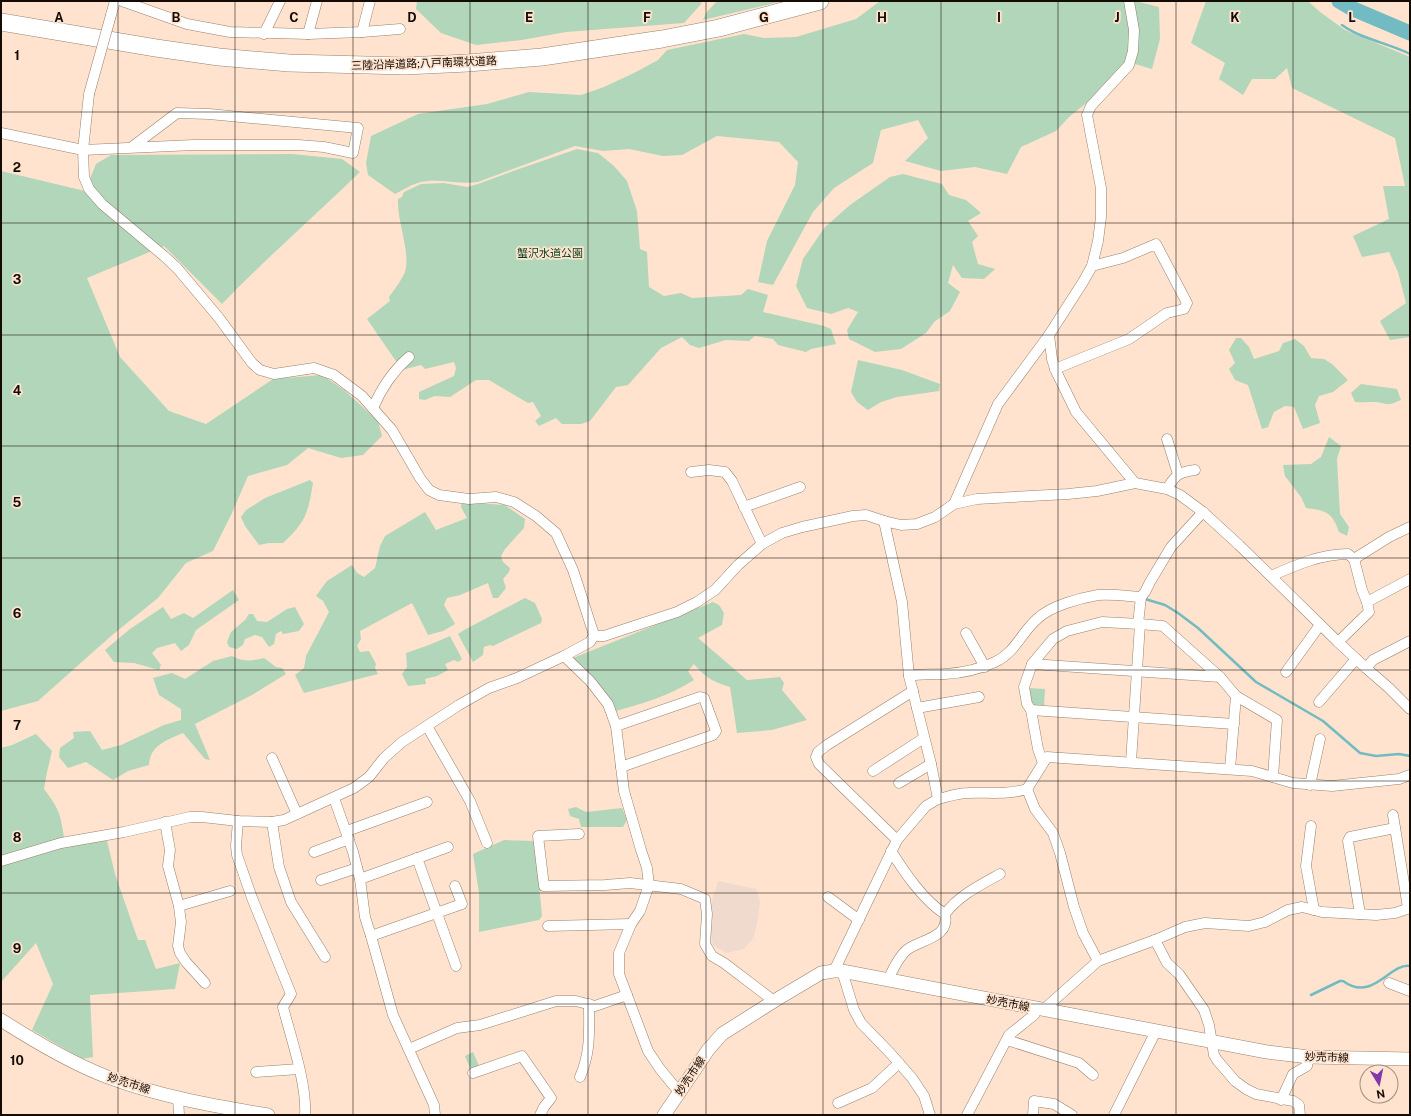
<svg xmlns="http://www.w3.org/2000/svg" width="1411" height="1116" viewBox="0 0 1411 1116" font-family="'Public Sans','Noto Sans JP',sans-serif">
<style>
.education{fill:#f0dacd}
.green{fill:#b2d6b9}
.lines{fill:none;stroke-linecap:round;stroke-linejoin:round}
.stream{stroke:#72bbc2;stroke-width:2.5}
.river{stroke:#72bbc2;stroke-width:15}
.street-casing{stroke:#9a806d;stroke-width:11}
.secondary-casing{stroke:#9a806d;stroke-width:14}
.highway-casing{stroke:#9a806d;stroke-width:18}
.street{stroke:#fff;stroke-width:10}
.secondary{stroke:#fff;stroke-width:13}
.highway{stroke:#fff;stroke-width:17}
.street-bridge-casing{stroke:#9a806d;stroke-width:11;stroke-linecap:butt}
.street-bridge{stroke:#fff;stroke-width:10}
.grid{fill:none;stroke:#140b05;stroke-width:1;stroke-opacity:0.55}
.labels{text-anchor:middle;stroke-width:3.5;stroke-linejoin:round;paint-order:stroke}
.street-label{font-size:11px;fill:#140b05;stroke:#ffe3ce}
.park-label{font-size:11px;fill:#063f1d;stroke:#ffe3ce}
.grid-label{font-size:13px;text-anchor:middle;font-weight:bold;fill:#140b05;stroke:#ffe3ce;stroke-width:3.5;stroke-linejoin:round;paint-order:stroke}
</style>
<rect width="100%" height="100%" fill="#ffe3ce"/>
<!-- education -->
<path class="education" d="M 718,881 L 756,889 L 760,901 L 758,918 L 754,937 L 744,949 L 726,953 L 713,945 L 710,930 L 710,907 Z"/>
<!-- green -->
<g class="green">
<path d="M 417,1 L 697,1 L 702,3 L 684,23 L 566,32 L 522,40 L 476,45 L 441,33 L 416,9 Z"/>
<path d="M 717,1 L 783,1 L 703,20 L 706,13 Z"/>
<path d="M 880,1 L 1135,1 L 1159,7 L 1160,39 L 1152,69 L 1135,64 L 1069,117 L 1056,131 L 1021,147 L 1007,174 L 975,167 L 941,171 L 905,161 L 928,138 L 918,120 L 881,130 L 873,163 L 834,188 L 813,212 L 773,285 L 758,282 L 767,241 L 795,185 L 798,162 L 779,142 L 717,136 L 682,155 L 663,156 L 629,149 L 603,151 L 575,146 L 478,182 C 460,185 438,178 421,182 C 412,184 403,190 395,194 L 368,175 L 366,163 L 371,136 L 418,114 L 487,104 L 529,92 L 581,95 L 604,87 L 636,72 L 658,60 L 667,50 L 744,34 L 764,38 L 796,37 L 856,19 Z"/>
<path d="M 1206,1 L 1308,1 L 1320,12 L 1345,30 L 1410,57 L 1410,337 L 1390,340 L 1380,321 L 1406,303 L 1398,272 L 1389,252 L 1362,257 L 1353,236 L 1389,219 L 1383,186 L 1405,186 L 1395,138 L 1292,88 L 1287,68 L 1275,79 L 1252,79 L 1243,95 L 1219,79 L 1225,63 L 1191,43 Z"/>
<path d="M 577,149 L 598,153 L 614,166 L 627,181 L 637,211 L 640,249 L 647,252 L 649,287 L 664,296 L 681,293 L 692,298 L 741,295 L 748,289 L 768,295 L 763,312 L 824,326 L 831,329 L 836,344 L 811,349 L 806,352 L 778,345 L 773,339 L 755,336 L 749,341 L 726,340 L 699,348 L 690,345 L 682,337 L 661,348 L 628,385 L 616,387 L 590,421 L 581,424 L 562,424 L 556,418 L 539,426 L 535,421 L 541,416 L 533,402 L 528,403 L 489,380 L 476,380 L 450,397 L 435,396 L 425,400 L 419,399 L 419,392 L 454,376 L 456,368 L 454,362 L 425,369 L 421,365 L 402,370 L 367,319 L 390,301 L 389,297 C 394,290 405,276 406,268 C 409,247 397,221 398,199 L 402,197 L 404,192 L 421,184 L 444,183 L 467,187 L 478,184 L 516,170 Z"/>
<path d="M 292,154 L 342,159 L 360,172 C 314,217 266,258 222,304 L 164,246 L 87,278 L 120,357 L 169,411 L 206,424 L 273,379 L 322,375 L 344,390 L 378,421 L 382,436 L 363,455 L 341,458 L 308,448 L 287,465 L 248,476 L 232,513 L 213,551 L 186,563 L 158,598 L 111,636 L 38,701 L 1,711 L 1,171 L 85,191 L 96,164 L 111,155 Z"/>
<path d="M 903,174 L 942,184 L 949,195 L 966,200 L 981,213 L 968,221 L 978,236 L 972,242 L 978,264 L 995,269 L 984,279 L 962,278 L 953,265 L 948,283 L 960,292 L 950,311 L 934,322 L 926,333 L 901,349 L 875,352 L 849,339 L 847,330 L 858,312 L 848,308 L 831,314 L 807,308 L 796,286 L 803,259 L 825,227 L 850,205 L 890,177 Z"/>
<path d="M 1236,338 L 1241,338 L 1249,347 L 1254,359 L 1279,351 L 1283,343 L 1295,339 L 1304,346 L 1311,358 L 1324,359 L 1332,364 L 1348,380 L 1333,392 L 1319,396 L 1315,405 L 1320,423 L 1303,429 L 1294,407 L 1285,406 L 1274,412 L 1268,427 L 1262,429 L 1248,385 L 1235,380 L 1229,369 L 1235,363 L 1229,350 Z"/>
<path d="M 858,360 L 902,370 L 940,384 L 939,391 L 897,397 L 881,402 L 868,410 L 857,402 L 851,392 Z"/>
<path d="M 1361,384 L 1397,389 L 1401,400 C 1384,408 1388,402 1372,402 C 1366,402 1362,403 1355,402 L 1351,393 Z"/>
<path d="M 1329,437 L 1341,446 L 1337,459 L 1340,514 L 1349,527 L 1347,536 L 1339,532 C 1332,512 1327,511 1306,508 L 1301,497 L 1285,476 L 1283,465 L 1311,464 L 1321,457 Z"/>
<path d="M 310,480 L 313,483 C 308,513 306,522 283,543 L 269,543 L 259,545 L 245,526 L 241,517 L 246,510 L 265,498 Z"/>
<path d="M 462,502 L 505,505 L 525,519 L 524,528 L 505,549 L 501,556 L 503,562 L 510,568 L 509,572 L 503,579 L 506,588 L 498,598 L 493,598 L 488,583 L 460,595 L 447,598 L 444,605 L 455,624 L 443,631 L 428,635 L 412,603 L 360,631 L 361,639 L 357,646 L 360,652 L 369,651 L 376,664 L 375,668 L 378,674 L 304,693 L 295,675 L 304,668 L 306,656 L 329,612 L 323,601 L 316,596 L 327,581 L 352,565 L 357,573 L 364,577 L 375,568 L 380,546 L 385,536 L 425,512 L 436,530 L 467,518 L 461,507 Z"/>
<path d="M 233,590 L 239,600 L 196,630 L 189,645 L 181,651 L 175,643 L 157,648 L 152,653 L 161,665 L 159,670 L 134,663 L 114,662 L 105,650 L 130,629 L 163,607 L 171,619 L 184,613 L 193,618 Z"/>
<path d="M 525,598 L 535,603 L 542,619 L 541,623 L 493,646 L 490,645 L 484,647 L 483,655 L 473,662 L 458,634 L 464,630 Z"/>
<path d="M 713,602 L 719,605 L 724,613 L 722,625 L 698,638 L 747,680 L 780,677 L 784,683 L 782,690 L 807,720 L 772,730 L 737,733 L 730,687 C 714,682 705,678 694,664 L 688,671 L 694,680 C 669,696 644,703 616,711 L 573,658 Z"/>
<path d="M 295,607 L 304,624 L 299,631 L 283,634 L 281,631 L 276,634 L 274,644 L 269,647 L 262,637 L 255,635 L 245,639 L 243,645 L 237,649 L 229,647 L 227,642 L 231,632 L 245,620 L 249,614 L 253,614 L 257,621 L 267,622 L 287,609 Z"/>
<path d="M 450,636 L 462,659 L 458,662 L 454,660 L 445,664 L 448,670 L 437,676 L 425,679 L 426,684 L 408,686 L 402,674 L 407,667 L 406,653 L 429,645 Z"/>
<path d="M 232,656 C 243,662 253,661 264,658 L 276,667 L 282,668 L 286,674 L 252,695 L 195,724 L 210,760 L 205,759 L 183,733 C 167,740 150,745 149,765 L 128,771 L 113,780 L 86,762 L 68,768 L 59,757 L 60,748 L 74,738 L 73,732 L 90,731 L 102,750 L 121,745 L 164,725 L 181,720 L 181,709 L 159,695 L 153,678 L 172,673 L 185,679 L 213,661 Z"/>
<path d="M 1028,688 L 1045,689 L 1044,708 L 1031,705 Z"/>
<path d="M 36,734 L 52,751 L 47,772 L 44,789 C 59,809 60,812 64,837 L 1,856 L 1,748 L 12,745 Z"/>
<path d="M 576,807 L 586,812 L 622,808 L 627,820 L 623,827 L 581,827 L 579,819 L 570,816 L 568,809 Z"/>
<path d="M 504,840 L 535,841 L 542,916 L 539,920 L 479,932 L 479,893 L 473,854 Z"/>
<path d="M 86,841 L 107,841 L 115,874 L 138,940 L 145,940 L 156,969 L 180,963 L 175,989 L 90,995 L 93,1057 L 82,1059 L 32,1030 L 53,984 L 36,943 L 1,982 L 1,864 Z"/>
<path d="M 473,1052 L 479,1066 L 470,1068 L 465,1056 Z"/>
</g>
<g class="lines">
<!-- stream -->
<g class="stream">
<path d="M 1342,25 C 1361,39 1388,43 1410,54"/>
<path d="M 1145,599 L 1165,605 L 1178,613 L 1198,628 L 1256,682 L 1323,721 L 1360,753 L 1376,756 L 1399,754 L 1410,756"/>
<path d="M 1311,995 L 1340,981 L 1343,981 C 1373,1003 1389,963 1410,966"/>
</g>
<!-- river -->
<path class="river" d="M 1339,1 L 1351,8 L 1410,33"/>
<!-- street casing -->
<g class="street-casing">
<g id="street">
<path d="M 122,1 L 187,24 L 230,32 L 308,34 L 362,32 L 400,29"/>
<path d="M 111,15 L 115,1"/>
<path d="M 362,32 L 370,1"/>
<path d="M 264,34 L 280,1"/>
<path d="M 308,34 L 317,1"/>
<path d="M 89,94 L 83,150 L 84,177 L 89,189 L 102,204 L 164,256 L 177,268 L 219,318 L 252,363 L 260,370 L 274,374 L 314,368 L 334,375 L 362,396 L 392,430 L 420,478 L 429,490 L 439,495 L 469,499 L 496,497 L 514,502 L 536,516 L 556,533 L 573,570 L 594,635"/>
<path d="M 1,133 L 83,150 L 194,145 L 298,145 L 324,147 L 353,153 L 358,128 L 209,114 L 177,113 L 132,147"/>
<path d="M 1049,335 L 1052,359 L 1055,369 L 1076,412 L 1135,483"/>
<path d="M 1055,369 L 1129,339 L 1167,313 L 1184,309 L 1187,303 L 1156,244 L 1123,258 L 1092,266"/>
<path d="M 373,408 C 381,389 393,371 409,357"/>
<path d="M 1167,439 L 1178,474"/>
<path d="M 691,472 L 709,470 L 725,472 L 732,481 L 762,544"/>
<path d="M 1167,489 C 1175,475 1179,472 1195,470"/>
<path d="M 954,504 L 998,404 L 1049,335 L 1083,282 L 1092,266 L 1098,241 L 1101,217 L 1101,188 L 1087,115 L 1091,106 L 1129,65 L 1133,51 L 1134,30 L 1129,1"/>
<path d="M 744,507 L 800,487"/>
<path d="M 1354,559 L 1389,537 L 1410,527"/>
<path d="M 1271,576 C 1296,565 1321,554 1348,554 L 1354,559 L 1362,590 L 1367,602"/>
<path d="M 1138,624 L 1141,597"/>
<path d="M 1140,624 L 1163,626 L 1220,677 L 1236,696 L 1277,720 L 1273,777"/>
<path d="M 966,633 L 985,667"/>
<path d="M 594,635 L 598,636 L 604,636 L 625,629 L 677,612 L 697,602 L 715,590 L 738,565 L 762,544 L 782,533 L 802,527 L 853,516 L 866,515 L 884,521"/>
<path d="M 1338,642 L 1369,612 L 1367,602 L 1410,579"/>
<path d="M 564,656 L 590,681 L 608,704 L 616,726 L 624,791 L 641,850 L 647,868 L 649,885 L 640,911 L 631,924 L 619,953 L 619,974 L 648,1051 L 660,1069 L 679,1092"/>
<path d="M 1032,664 L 1220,677"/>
<path d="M 1366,668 L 1373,660 L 1410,641"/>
<path d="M 1286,672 L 1320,625"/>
<path d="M 909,676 C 921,673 933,675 945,674 C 962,673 980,669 995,662 C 1015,653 1021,633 1037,619 C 1050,606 1080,598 1098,595 C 1112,594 1127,596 1141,597 L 1145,592 L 1150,582 L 1171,547 L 1203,512"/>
<path d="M 1319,702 L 1356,659"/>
<path d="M 917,708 L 979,697"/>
<path d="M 1031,710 L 1234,724"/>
<path d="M 427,726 L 470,801 L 487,843"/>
<path d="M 616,726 L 700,697 L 704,698 L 716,731 L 713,735 L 621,767"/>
<path d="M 272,758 L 297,814"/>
<path d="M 1043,763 L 1038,749 L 1031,710 L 1027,704 L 1024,687 L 1032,664 L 1053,639 L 1067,631 L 1102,622 L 1140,624 L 1131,762"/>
<path d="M 1230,769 L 1236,696"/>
<path d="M 873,771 L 924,738"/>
<path d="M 899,783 L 931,764"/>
<path d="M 1310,785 L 1320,739"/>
<path d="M 1027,789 L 1035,809 L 1053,833 L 1060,853 L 1074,907 L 1083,933 L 1098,961"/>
<path d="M 334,798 L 353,852 L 360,879 L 365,917 L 371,936 L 393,1015 L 434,1105 L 435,1115"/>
<path d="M 938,799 C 947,797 958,793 968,793 C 988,792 1008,795 1027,789 L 1047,757 L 1252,771 L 1293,783 L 1332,786 L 1399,779 L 1410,775"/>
<path d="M 1393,815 L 1408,908"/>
<path d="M 238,821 L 236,846 L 237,855 L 252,898 L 291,994 L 283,1007 C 291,1038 307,1084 305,1115"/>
<path d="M 165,822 L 170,850 L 168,866 L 179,906 L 180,915 L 181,922 L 178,946 L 180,953 L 186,962 L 205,983"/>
<path d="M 272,822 L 279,867 L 291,902 L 325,957"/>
<path d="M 1311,826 L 1306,866 L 1314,910"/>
<path d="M 347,831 L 427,802"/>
<path d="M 579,834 L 538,836 L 544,886 L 605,885 L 630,883 L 681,889 L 705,899 L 707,914 L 705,944 L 712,956 L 724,963 L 774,1001"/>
<path d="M 897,840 L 819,764 L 816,757 L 818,752 L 827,745 L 913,691"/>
<path d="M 314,852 L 349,839"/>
<path d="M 417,858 L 456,966"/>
<path d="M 1,861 L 61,843 L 124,832 L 190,817 L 202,817 L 238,821 L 272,822 L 284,820 L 354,788 L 369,777 L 384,758 L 402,742 L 459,705 L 489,688 L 517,678 L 564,656 L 590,642 L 594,635"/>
<path d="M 360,879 L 448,847"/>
<path d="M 321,880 L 357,868"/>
<path d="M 828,897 L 859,920"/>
<path d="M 179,906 L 230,891"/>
<path d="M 945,914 C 958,896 980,885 1000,874"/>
<path d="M 1360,914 L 1348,841 L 1350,837 L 1395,828"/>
<path d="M 548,926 L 631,924"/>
<path d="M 371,936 L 462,904 L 455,886"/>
<path d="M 1155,940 L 1167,963 L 1179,974 L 1204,1010 L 1209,1025 L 1214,1055 L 1217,1060 L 1235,1081 L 1246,1089 L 1256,1094 L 1293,1101 L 1299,1105 L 1300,1115"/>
<path d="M 834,971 L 897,840 L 926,806 L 938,799 L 931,764 L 909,676 L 902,602 L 884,521 L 901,525 L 917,524 L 935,517 L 954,504 L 977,499 L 1068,494 L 1097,491 L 1135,483 L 1167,489 L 1180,495 L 1203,512 L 1239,545 L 1338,642 L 1366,668 L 1389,688 L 1410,709"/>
<path d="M 842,971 L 854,1010 L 861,1023 L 891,1054 L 912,1078 L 924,1096 L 930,1115"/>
<path d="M 888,980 C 892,971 900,955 908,949 C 922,939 950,938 945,914 C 923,900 905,873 891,851"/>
<path d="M 1389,983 L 1410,991"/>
<path d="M 1043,1010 L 1098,961 L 1155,940 L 1185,927 L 1205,923 L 1249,926 L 1265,922 L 1288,910 L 1302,907 L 1322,912 L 1376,915 L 1395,913 L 1410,908"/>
<path d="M 1007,1040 L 1079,1063 L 1093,1075"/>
<path d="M 409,1049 L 457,1028 L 480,1025 L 556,1001 L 576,1001 L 595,1006 L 627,995"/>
<path d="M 256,1072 L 299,1069"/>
<path d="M 473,1073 L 522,1056 L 551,1098 L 544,1107 L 540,1115"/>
<path d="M 580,1077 C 591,1051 589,1032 589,1004"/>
<path d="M 178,1097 L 179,1115"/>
<path d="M 1281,1100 L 1293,1074 L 1307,1066 L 1309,1057"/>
<path d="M 838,1103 L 872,1088 L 899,1063"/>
<path d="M 967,1115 L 1009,1035 L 1034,1015 L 1037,1009"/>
<path d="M 1033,1115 L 1034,1101 L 1054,1104 L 1072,1115"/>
<path d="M 1114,1115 L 1156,1031"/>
</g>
</g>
<!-- secondary casing -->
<g class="secondary-casing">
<g id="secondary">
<path d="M 1,1020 C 34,1041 69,1062 105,1076 C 157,1096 214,1106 268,1115"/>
<path d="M 664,1115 L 708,1050 L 722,1034 L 774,1001 L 821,973 L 834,971 L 842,971 L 1267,1052 L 1309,1057 L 1410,1059"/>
</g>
</g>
<!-- highway casing -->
<g class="highway-casing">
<path id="highway" d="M 1,22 L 156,48 L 219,57 L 289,63 L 405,66 L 468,63 L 542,57 L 662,39 L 719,28 L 820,1"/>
</g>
<!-- street -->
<use href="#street" class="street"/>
<!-- secondary -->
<use href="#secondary" class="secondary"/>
<!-- highway -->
<use href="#highway" class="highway"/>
<!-- street-bridge casing -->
<g class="street-bridge-casing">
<path id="street-bridge" d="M 89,94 L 111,15"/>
</g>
<!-- street-bridge -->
<use href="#street-bridge" class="street-bridge"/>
</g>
<!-- grid -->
<path class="grid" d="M 118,1 L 118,1115M 235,1 L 235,1115M 353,1 L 353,1115M 470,1 L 470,1115M 588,1 L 588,1115M 706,1 L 706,1115M 823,1 L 823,1115M 941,1 L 941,1115M 1058,1 L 1058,1115M 1176,1 L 1176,1115M 1293,1 L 1293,1115M 1,112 L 1410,112M 1,223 L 1410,223M 1,335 L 1410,335M 1,446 L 1410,446M 1,558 L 1410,558M 1,670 L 1410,670M 1,781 L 1410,781M 1,893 L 1410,893M 1,1004 L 1410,1004"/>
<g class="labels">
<!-- street labels -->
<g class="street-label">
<text transform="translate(424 63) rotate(-2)" y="4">三陸沿岸道路;八戸南環状道路</text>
<text transform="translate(1008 1003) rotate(11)" y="4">妙売市線</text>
<text transform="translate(1327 1057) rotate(2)" y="4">妙売市線</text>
<text transform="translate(690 1076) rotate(-56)" y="4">妙売市線</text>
<text transform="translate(129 1083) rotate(18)" y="4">妙売市線</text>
</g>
<!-- park labels -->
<g class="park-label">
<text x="550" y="257">蟹沢水道公園</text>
</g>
</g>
<g class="grid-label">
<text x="59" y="22">A</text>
<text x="176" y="22">B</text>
<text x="294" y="22">C</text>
<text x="412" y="22">D</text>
<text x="529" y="22">E</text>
<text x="647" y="22">F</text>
<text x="764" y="22">G</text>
<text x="882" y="22">H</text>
<text x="999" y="22">I</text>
<text x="1117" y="22">J</text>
<text x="1235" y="22">K</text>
<text x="1352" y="22">L</text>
<text x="17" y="60">1</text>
<text x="17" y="172">2</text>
<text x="17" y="284">3</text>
<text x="17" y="395">4</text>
<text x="17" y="507">5</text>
<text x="17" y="618">6</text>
<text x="17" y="730">7</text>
<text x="17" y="842">8</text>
<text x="17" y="953">9</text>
<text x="17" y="1065">10</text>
</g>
<!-- border -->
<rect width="1411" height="1116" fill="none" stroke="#140b05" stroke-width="4"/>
<!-- north arrow -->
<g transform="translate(1379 1084) rotate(170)"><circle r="19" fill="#ffe3ce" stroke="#a18d7e"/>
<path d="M0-3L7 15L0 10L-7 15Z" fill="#8138ab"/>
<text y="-6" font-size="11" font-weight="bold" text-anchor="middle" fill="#140b05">N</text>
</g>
</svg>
